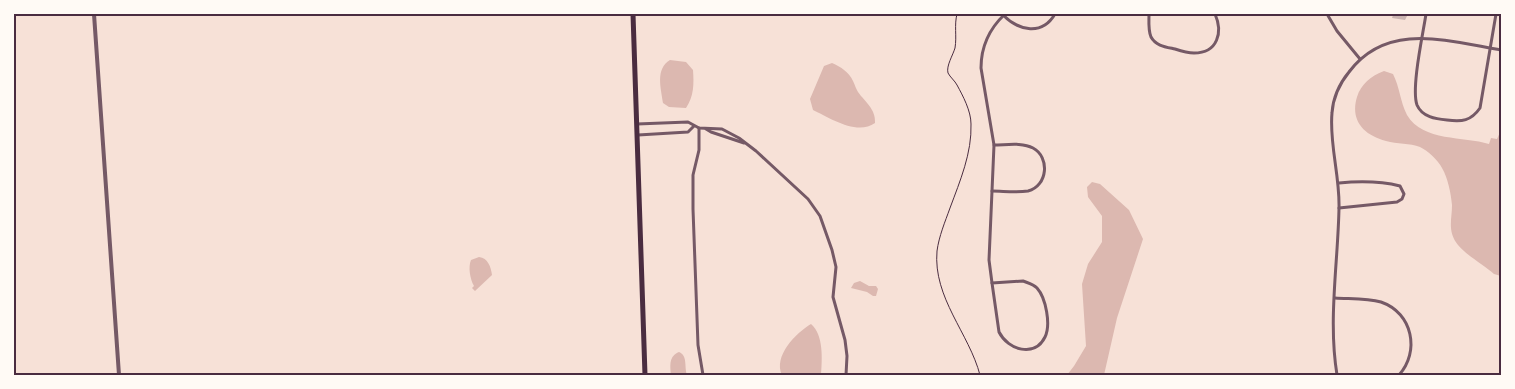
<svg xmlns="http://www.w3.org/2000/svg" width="1515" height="389" viewBox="0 0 1515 389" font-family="'Noto Sans',sans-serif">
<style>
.water{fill:#dcb8b0}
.building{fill:#ccb4b1}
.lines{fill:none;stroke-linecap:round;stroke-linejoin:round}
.path{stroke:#4a2c40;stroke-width:1}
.minor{stroke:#755966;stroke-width:3}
.tertiary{stroke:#755966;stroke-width:4}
.primary{stroke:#4a2c40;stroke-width:5}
.neatline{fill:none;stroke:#4a2c40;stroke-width:2}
</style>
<rect width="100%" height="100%" fill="#f7e1d7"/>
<!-- water -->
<g class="water">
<path d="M 670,60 L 686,62 L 693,70 C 694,84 694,96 686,108 L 669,107 L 663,103 C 661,88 655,69 670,60 Z"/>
<path d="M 832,63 C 841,67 849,72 853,81 C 855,85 856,89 858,92 C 865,102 876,109 875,123 C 857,136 830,118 813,110 L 810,99 L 824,66 Z"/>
<path d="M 1384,71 L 1393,74 C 1400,88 1400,101 1407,115 C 1423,142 1464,136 1489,144 L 1491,138 L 1497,139 L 1501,130 L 1501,276 L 1494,274 C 1485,266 1465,254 1458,245 C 1447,231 1452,220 1452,205 C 1451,194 1448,178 1442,168 C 1438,160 1428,151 1420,147 C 1410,143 1397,144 1386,141 C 1363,135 1350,120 1357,97 C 1361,84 1371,76 1384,71 Z"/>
<path d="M 1092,182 L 1100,184 L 1129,210 L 1143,239 L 1117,318 L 1104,375 L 1067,375 L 1074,366 L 1086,346 L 1082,284 L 1088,264 L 1102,242 L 1102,216 L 1088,197 L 1087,187 Z"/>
<path d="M 479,257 C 488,258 491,267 492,275 L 475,291 L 472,288 L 474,286 C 470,279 468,267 471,260 Z"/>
<path d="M 860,281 L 869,286 L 876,286 L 878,289 L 876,296 L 873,296 L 867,292 L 851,288 L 854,283 Z"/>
<path d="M 811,324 C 824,335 822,360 821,375 L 782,375 C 773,356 796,333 811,324 Z"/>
<path d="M 679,352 C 688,356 684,366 687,375 L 671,375 C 670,365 669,356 679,352 Z"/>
</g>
<!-- building -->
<path class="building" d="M 1389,14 L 1408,14 L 1405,20 L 1392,18 L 1393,15 Z"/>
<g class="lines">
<!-- path -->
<path class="path" d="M 957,14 C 954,25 957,36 955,48 C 953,55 946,66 948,73 C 950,77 955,81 957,85 C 963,96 971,111 971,124 C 972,153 960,181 950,208 C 945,222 939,236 937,251 C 933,298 969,333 980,375"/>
<!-- minor -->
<g class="minor">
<path d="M 1149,14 C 1149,21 1148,30 1151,37 C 1156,46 1166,47 1175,49 C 1181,51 1188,53 1194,53 C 1218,53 1223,32 1215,14"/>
<path d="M 1327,14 L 1337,31 L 1360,59"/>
<path d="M 1426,14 C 1423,34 1411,88 1417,105 C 1422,117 1436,119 1447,120 C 1462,122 1471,121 1480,108 L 1496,14"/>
<path d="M 1003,15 C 1019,31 1042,36 1055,14"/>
<path d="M 637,124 L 688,122 L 699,128 L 722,129 L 739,138 L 756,151 L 808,199 L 820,216 L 832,250 L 836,267 L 833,297 L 845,340 L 847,356 L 846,375"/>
<path d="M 699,128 L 699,150 L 693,175 L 693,209 L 698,345 L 703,375"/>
<path d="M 706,129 L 711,132 L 744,143"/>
<path d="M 638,135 L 688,132 L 694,126"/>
<path d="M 1339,183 C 1360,181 1380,181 1400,186 L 1404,194 L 1402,199 L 1397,202 L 1339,208"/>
<path d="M 992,191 C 1003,191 1016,193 1028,191 C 1048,186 1050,157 1033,148 C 1022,142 1006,145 994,145"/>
<path d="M 1023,281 C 1028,283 1033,284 1037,288 C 1046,298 1051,325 1045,337 C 1035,358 1008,350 999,332 L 992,283 Z"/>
<path d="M 992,283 L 989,260 L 994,145 L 981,68 C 981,47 989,29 1005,14"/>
<path d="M 1335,298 C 1350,299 1367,298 1381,302 C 1413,313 1420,352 1399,375"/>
<path d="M 1337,375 C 1328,320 1338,263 1339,208 C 1340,176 1329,143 1332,113 C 1333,98 1340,83 1349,72 C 1387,21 1448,41 1501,50"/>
</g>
<!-- tertiary -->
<path class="tertiary" d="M 94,14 L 119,375"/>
<!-- primary -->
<path class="primary" d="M 633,14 L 645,375"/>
</g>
<!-- border -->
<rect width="1515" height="389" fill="none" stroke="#fffaf5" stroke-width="30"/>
<rect x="15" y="15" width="1485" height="359" class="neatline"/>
</svg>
